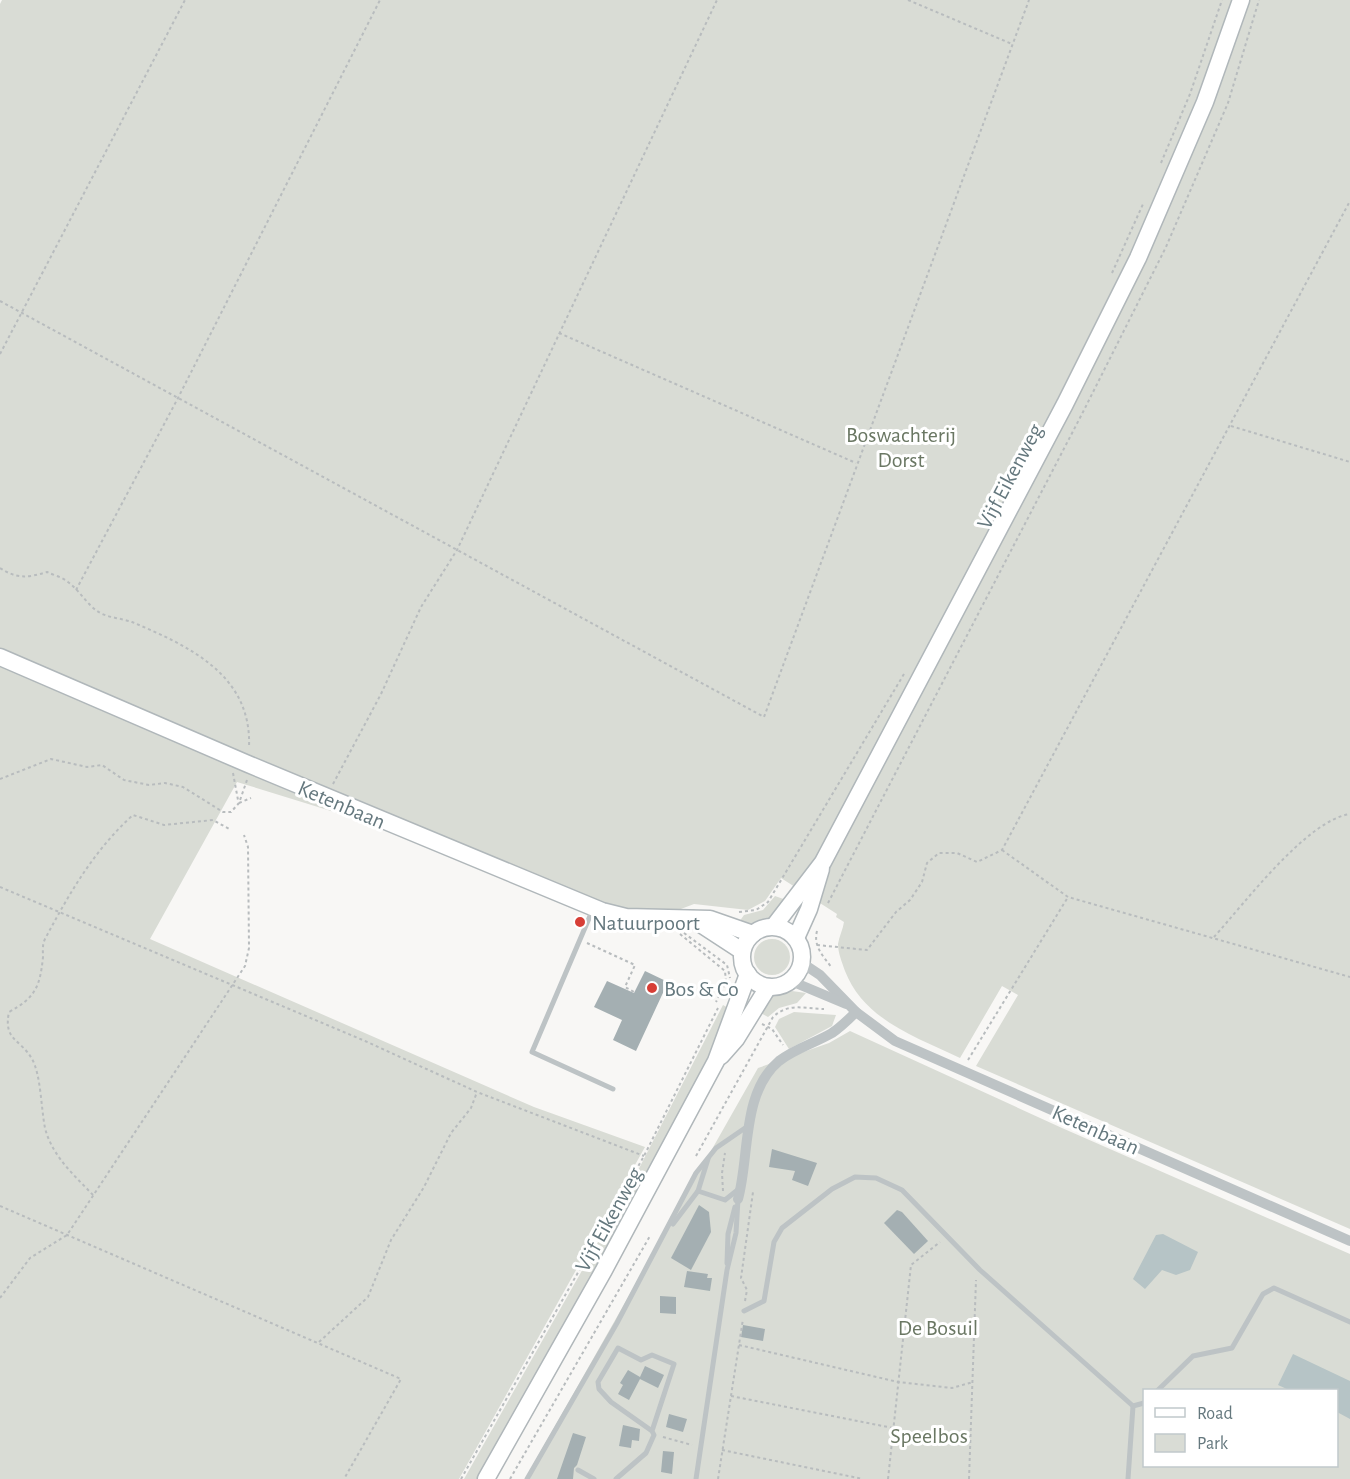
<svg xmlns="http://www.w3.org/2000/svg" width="1350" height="1479" viewBox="0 0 1350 1479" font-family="'Alegreya Sans',sans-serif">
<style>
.green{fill:#d9dcd5;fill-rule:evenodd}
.water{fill:#b6c4c6}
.building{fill:#a4afb2}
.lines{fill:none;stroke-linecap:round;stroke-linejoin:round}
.secondary-casing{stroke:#b0b7ba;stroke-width:19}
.path{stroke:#b8bcbe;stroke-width:2;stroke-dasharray:3 3;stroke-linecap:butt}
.lane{stroke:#bdc3c5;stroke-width:5}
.street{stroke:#bdc3c5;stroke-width:10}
.secondary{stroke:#fff;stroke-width:16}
.poi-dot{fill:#d73e36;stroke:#fff;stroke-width:2}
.labels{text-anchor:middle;stroke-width:6;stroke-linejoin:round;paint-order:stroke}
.park-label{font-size:22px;fill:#6a7763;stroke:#fff}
.street-label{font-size:22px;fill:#65787e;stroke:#fff}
.poi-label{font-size:22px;fill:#65787e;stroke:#fff;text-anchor:start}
</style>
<rect width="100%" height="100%" fill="#f8f7f5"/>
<!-- green -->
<g class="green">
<path d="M 2,0 L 1350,0 L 1350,1229 L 976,1066 L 1018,995 L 1002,986 L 960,1058 C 916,1037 864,1020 845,971 C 842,962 838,953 838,944 C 839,937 843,929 844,922 L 836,917 L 837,914 L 781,878 L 765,901 L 748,910 L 694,904 L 673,912 L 623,910 L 454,849 L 237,782 L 150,939 L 534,1107 L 645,1147 L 459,1479 L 0,1479 L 0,4 Z"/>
<path d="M 775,896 L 789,901 C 775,916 761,927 739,922 L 744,915 L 763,910 Z"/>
<circle cx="772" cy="957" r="18"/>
<path d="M 792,991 L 806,993 L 797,1003 L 779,1008 L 768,1017 L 757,1011 L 772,996 Z"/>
<path d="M 723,1005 L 730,1009 L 722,1030 L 632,1205 L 478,1479 L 464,1479 L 631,1184 Z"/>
<path d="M 794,1012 L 836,1015 L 832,1026 L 789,1049 L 775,1027 L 779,1019 Z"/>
<path d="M 850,1031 L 1062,1128 L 1350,1254 L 1350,1479 L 525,1479 L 758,1068 L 829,1043 ZM 1144,1390 L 1336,1390 L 1336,1466 L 1144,1466 Z"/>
</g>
<!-- water -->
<g class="water">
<path d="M 1163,1234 L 1198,1252 L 1190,1270 L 1176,1275 L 1162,1270 L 1145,1289 L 1133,1279 L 1156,1235 Z"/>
<path d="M 1293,1354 L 1350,1381 L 1350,1419 L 1337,1412 L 1336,1390 L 1289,1390 L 1278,1385 Z"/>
</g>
<!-- building -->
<g class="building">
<path d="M 645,971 L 668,982 L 636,1051 L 613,1040 L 622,1020 L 594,1007 L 607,981 L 634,993 Z"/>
<path d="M 772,1149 L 817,1163 L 808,1186 L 792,1180 L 795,1171 L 769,1167 Z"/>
<path d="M 699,1205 L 709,1212 L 711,1232 L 691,1270 L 671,1258 Z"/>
<path d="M 897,1210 L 902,1212 L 928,1241 L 914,1254 L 884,1223 Z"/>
<path d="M 687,1271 L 708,1274 L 707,1278 L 712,1278 L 710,1291 L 684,1287 Z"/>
<path d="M 660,1296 L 676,1297 L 676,1314 L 660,1313 Z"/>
<path d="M 743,1325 L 765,1329 L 763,1341 L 741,1337 Z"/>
<path d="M 645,1366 L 664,1375 L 658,1388 L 640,1379 L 629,1400 L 618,1394 L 623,1385 L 620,1383 L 628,1370 L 640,1377 Z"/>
<path d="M 669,1414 L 687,1419 L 683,1432 L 666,1427 Z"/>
<path d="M 623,1425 L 640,1429 L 639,1441 L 632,1440 L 631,1448 L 619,1446 Z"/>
<path d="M 573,1433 L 586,1437 L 577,1465 L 574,1468 L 573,1479 L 557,1479 Z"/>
<path d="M 663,1451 L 674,1452 L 672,1474 L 661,1472 Z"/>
</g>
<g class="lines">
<!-- secondary casing -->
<g class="secondary-casing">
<g id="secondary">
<path d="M 0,657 L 248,764 L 602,911 L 626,917 L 710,919 L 753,934"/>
<path d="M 693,919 L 742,951"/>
<path d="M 774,926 L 823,862 L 1065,404 L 1138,258 L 1205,102 L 1241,0"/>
<circle cx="772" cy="957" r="30"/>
<path d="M 796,938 L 809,909 L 821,869"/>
<path d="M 721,1056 L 736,1039 L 768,987"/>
<path d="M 486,1479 L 604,1270 L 716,1061 L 748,974"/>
</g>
</g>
<!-- path -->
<g class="path">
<path d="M 908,0 L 1012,44"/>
<path d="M 1161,163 L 1190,94 L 1222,0"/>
<path d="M 1112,273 L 1143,204"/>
<path d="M 0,301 L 764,717 L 1029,0"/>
<path d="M 559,333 L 856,463"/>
<path d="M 0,354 L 185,0"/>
<path d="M 1231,426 L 1350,462"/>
<path d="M 0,568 C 17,579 27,578 47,572 C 53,575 62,577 68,582 C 79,590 86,603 97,611 C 107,618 121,618 132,622 C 189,646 252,675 249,747"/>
<path d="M 76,590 L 178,398 L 380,0"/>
<path d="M 233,773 L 238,800"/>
<path d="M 0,779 L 51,759 L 87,767 L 102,765 L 124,780 L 149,785 L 165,783 L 183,787 L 223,812 L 231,812 L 239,803 L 247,780"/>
<path d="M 333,784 L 381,694 L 421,607 L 457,550 L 717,0"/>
<path d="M 239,803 L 251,798"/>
<path d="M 1002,850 L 1068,897 L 1350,977"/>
<path d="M 0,887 L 365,1041 L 477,1092 L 644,1156"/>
<path d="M 828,903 L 1083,412 L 1166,247 L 1228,103 L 1259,0"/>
<path d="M 739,912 L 756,910 L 768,902 L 904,674"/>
<path d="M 817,931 C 813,946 823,956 832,968"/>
<path d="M 684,933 L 727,965 L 730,978"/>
<path d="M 680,934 L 725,971 L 726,982 L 716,1002"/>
<path d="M 1214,937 C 1244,904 1307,820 1350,814"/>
<path d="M 587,943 L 635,965 L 625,987 L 634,992"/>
<path d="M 817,945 L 867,950 L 896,912 L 910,900 L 922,882 L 927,863 L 939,853 L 957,853 L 977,862 L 1002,850 L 1350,201"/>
<path d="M 762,1024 L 772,1029 L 783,1045"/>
<path d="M 968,1060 L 1068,897"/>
<path d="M 696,1156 L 773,1017 C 789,1002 805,1009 824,1009"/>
<path d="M 723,1191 L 722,1173 L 725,1153"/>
<path d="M 93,1195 C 74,1175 52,1156 45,1128 C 41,1108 41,1075 32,1059 C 21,1039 3,1041 9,1012 C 35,998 40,987 43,957 C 43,951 42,945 45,939 C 69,894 94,850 133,815 L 164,825 L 213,820 L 231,830"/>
<path d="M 0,1206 L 401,1379 L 344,1479"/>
<path d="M 0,1298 L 30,1258 L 67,1235 L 245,966 L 249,948 L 248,847 L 244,835"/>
<path d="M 745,1301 L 747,1290 L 741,1278 L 753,1192"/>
<path d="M 319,1342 L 368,1297 L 391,1240 L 424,1187 L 451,1133 L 471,1108 L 477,1092"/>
<path d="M 739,1345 L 898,1382 L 952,1388 L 973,1382"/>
<path d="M 731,1396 L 893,1428"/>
<path d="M 663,1437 L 692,1445"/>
<path d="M 722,1450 L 863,1479"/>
<path d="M 461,1479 L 644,1156 L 718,1008"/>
<path d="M 510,1479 L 650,1236"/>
<path d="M 718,1479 L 743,1319"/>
<path d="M 888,1479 L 911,1265 L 940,1242"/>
<path d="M 969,1479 L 976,1280"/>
</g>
<!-- lane -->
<g class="lane">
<path d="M 593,909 L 532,1052 L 613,1089"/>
<path d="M 698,1191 L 708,1159"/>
<path d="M 673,1224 L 698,1191 L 725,1200 L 740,1188"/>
<path d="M 727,1263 L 728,1234 L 735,1207"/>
<path d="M 744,1311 L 764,1301 L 774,1242 L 782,1228 L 832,1189 L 855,1177 L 876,1178 L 902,1190 L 980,1270 L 1133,1406 L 1128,1479"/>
<path d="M 1158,1390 L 1193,1356 L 1232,1348 L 1263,1294 L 1274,1288 L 1350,1322"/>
<path d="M 1133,1406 L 1144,1403"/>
<path d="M 578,1470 L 594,1479"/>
<path d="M 527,1479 L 617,1323 L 696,1173 L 716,1148 L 748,1126"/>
<path d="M 616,1479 L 646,1453 L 654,1435 L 652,1431 L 674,1364 L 652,1355 L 641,1360 L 618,1348 L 598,1382 L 599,1389 L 611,1402 L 652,1431"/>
<path d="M 696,1479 L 727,1270 L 736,1233 L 738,1199"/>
</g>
<!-- street -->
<g class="street">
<path d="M 802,963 L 820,975 L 856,1012 L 895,1041 L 1350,1241"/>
<path d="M 791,981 L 846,1004"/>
<path d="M 738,1199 C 750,1156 741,1093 779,1061 C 794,1049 815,1043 832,1033 C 841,1027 849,1019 856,1012"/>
</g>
<!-- secondary -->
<use href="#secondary" class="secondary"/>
</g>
<!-- markers -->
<g class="poi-dot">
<circle cx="580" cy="922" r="6"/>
<circle cx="652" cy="988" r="6"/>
</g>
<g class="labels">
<!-- park labels -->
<g class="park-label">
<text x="901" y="442">Boswachterij<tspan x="901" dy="25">Dorst</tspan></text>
<text x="938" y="1335">De Bosuil</text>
<text x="929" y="1443">Speelbos</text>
</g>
<!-- street labels -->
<g class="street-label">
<text transform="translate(1009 476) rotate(-62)" y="8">Vijf Eikenweg</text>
<text transform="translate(342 804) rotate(23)" y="8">Ketenbaan</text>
<text transform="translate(1096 1129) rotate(24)" y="8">Ketenbaan</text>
<text transform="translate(608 1219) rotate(-61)" y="8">Vijf Eikenweg</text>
</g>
<!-- poi labels -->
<g class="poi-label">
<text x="592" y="930">Natuurpoort</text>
<text x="664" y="996">Bos &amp; Co</text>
</g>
</g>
<!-- legend -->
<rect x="1143" y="1389" width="195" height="78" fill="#ffffff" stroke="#c1c9cb" stroke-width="1.5"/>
<rect x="1155" y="1408" width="30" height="9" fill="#ffffff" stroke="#c1c9cb" stroke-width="1.5"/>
<text x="1197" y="1419" font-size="18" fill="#65787e">Road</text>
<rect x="1155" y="1434" width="30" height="18" fill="#d9dcd5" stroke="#c1c9cb" stroke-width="1.5"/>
<text x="1197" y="1449" font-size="18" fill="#65787e">Park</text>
</svg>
